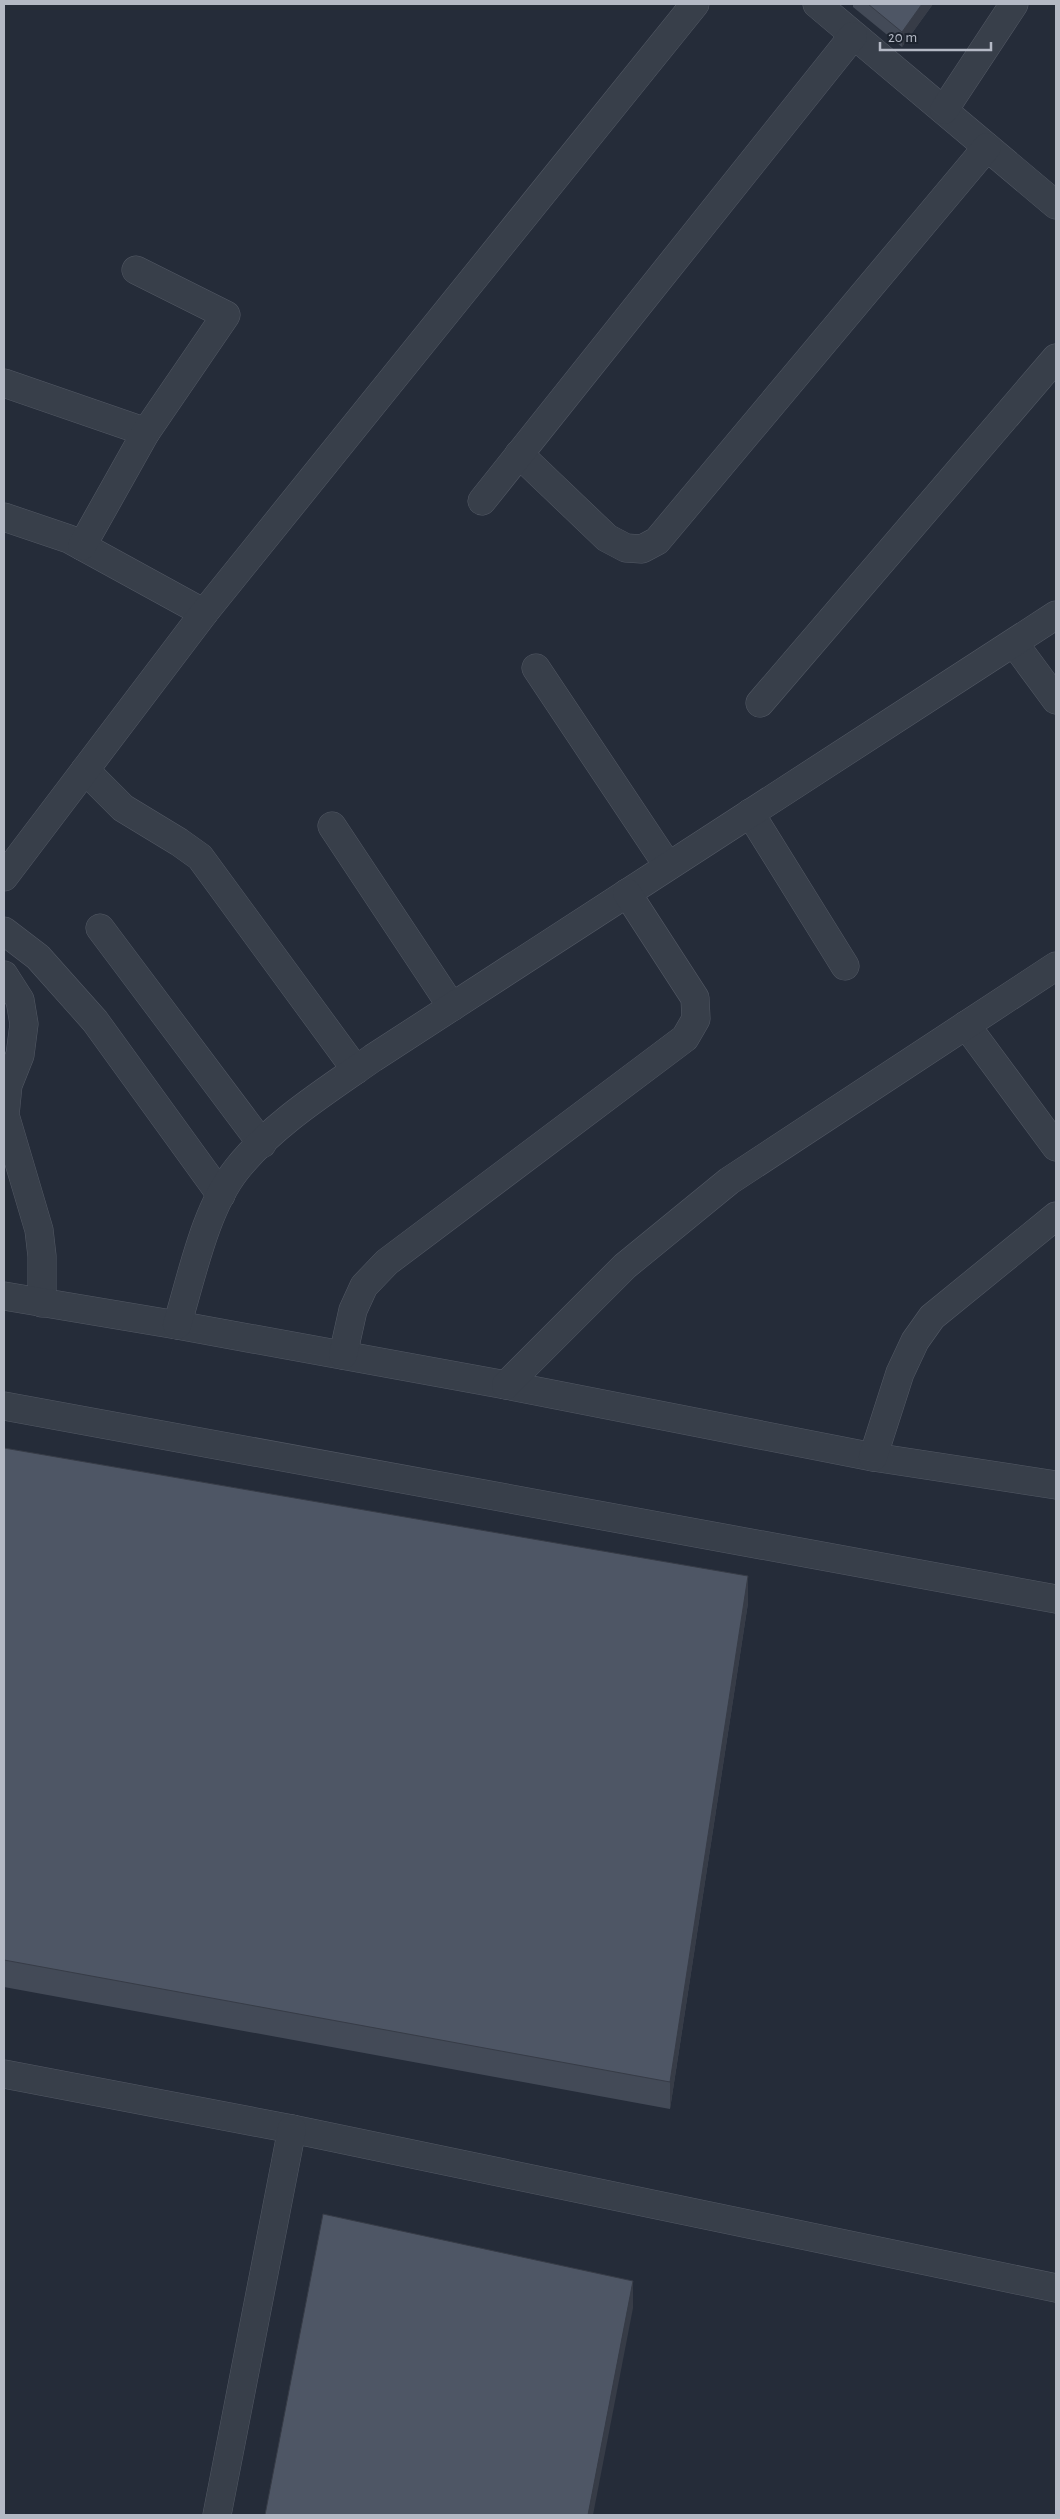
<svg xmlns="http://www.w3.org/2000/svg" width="1060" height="2519" viewBox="0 0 1060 2519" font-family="'Alegreya Sans',sans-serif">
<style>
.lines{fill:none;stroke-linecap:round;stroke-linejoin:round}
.minor-casing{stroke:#535965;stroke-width:29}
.minor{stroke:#383f4a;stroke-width:28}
.wall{fill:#434a57}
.shaded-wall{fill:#373c47}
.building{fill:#4e5665;stroke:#373c47}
</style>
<rect width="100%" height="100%" fill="#252c39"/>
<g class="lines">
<!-- minor casing -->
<g class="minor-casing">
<g id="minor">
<path d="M 817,4 L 1056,205"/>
<path d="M 944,110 L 1014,4"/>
<path d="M 4,383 L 146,432"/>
<path d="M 519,454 L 607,538 L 626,548 L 642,549 L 657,541 L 987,147"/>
<path d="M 482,501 L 853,36"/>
<path d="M 4,517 L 69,539 L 204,613"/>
<path d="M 82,546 L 146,432 L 226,315 L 136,270"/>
<path d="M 1014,643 L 1056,700"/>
<path d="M 536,668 L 668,866"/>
<path d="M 760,703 L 1056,358"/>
<path d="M 85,770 L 123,808 L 179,842 L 200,857 L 356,1070"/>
<path d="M 750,813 L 845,966"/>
<path d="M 332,826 L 452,1007"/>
<path d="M 4,877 L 204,613 L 695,4"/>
<path d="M 100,928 L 262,1144"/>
<path d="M 4,931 L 38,957 L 95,1021 L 221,1195"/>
<path d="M 4,975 L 20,1000 L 24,1024 L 20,1055 L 8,1085 L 5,1115 L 39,1230 L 42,1256 L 42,1303"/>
<path d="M 966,1025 L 1056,1147"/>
<path d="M 4,1296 L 177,1325 L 506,1385 L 873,1457 L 1056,1485"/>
<path d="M 177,1325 C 192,1276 205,1209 237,1169 C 273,1124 326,1091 373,1058 L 1056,615"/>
<path d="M 343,1355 L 353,1310 L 364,1286 L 387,1262 L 685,1038 L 696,1019 L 695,998 L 627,893"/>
<path d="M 506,1385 L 625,1266 L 729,1181 L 1056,966"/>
<path d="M 4,1406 L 1056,1599"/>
<path d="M 873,1457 L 900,1373 L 915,1341 L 932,1317 L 1056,1216"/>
<path d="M 4,2074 L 292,2129 L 1056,2288"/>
<path d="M 217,2515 L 292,2129"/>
</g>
</g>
<!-- minor -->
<use href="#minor" class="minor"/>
</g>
<!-- wall -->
<g class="wall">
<path d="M 853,4 L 933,4 L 902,47 L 853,7 Z"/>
<path d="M 4,1448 L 748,1603 L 670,2109 L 4,1987 Z"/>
</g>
<!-- shaded-wall -->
<g class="shaded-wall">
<path d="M 922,4 L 933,4 L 902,47 L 902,32 Z"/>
<path d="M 748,1576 L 748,1603 L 670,2109 L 670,2082 Z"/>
<path d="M 633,2281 L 633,2308 L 593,2515 L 588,2515 Z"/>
</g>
<!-- building -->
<g class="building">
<path d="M 868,4 L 922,4 L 902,32 Z"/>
<path d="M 4,1448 L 748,1576 L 670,2082 L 4,1960 Z"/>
<path d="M 323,2214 L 633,2281 L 588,2515 L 265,2515 Z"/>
</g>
<!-- border -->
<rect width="1060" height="2519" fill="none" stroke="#b4b9c5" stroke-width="10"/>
<!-- scale -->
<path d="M880 42v8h111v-8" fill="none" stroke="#b4b9c5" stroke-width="2.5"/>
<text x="888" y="42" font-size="15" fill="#b4b9c5" stroke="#1d242f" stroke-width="4" paint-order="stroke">20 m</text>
</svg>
